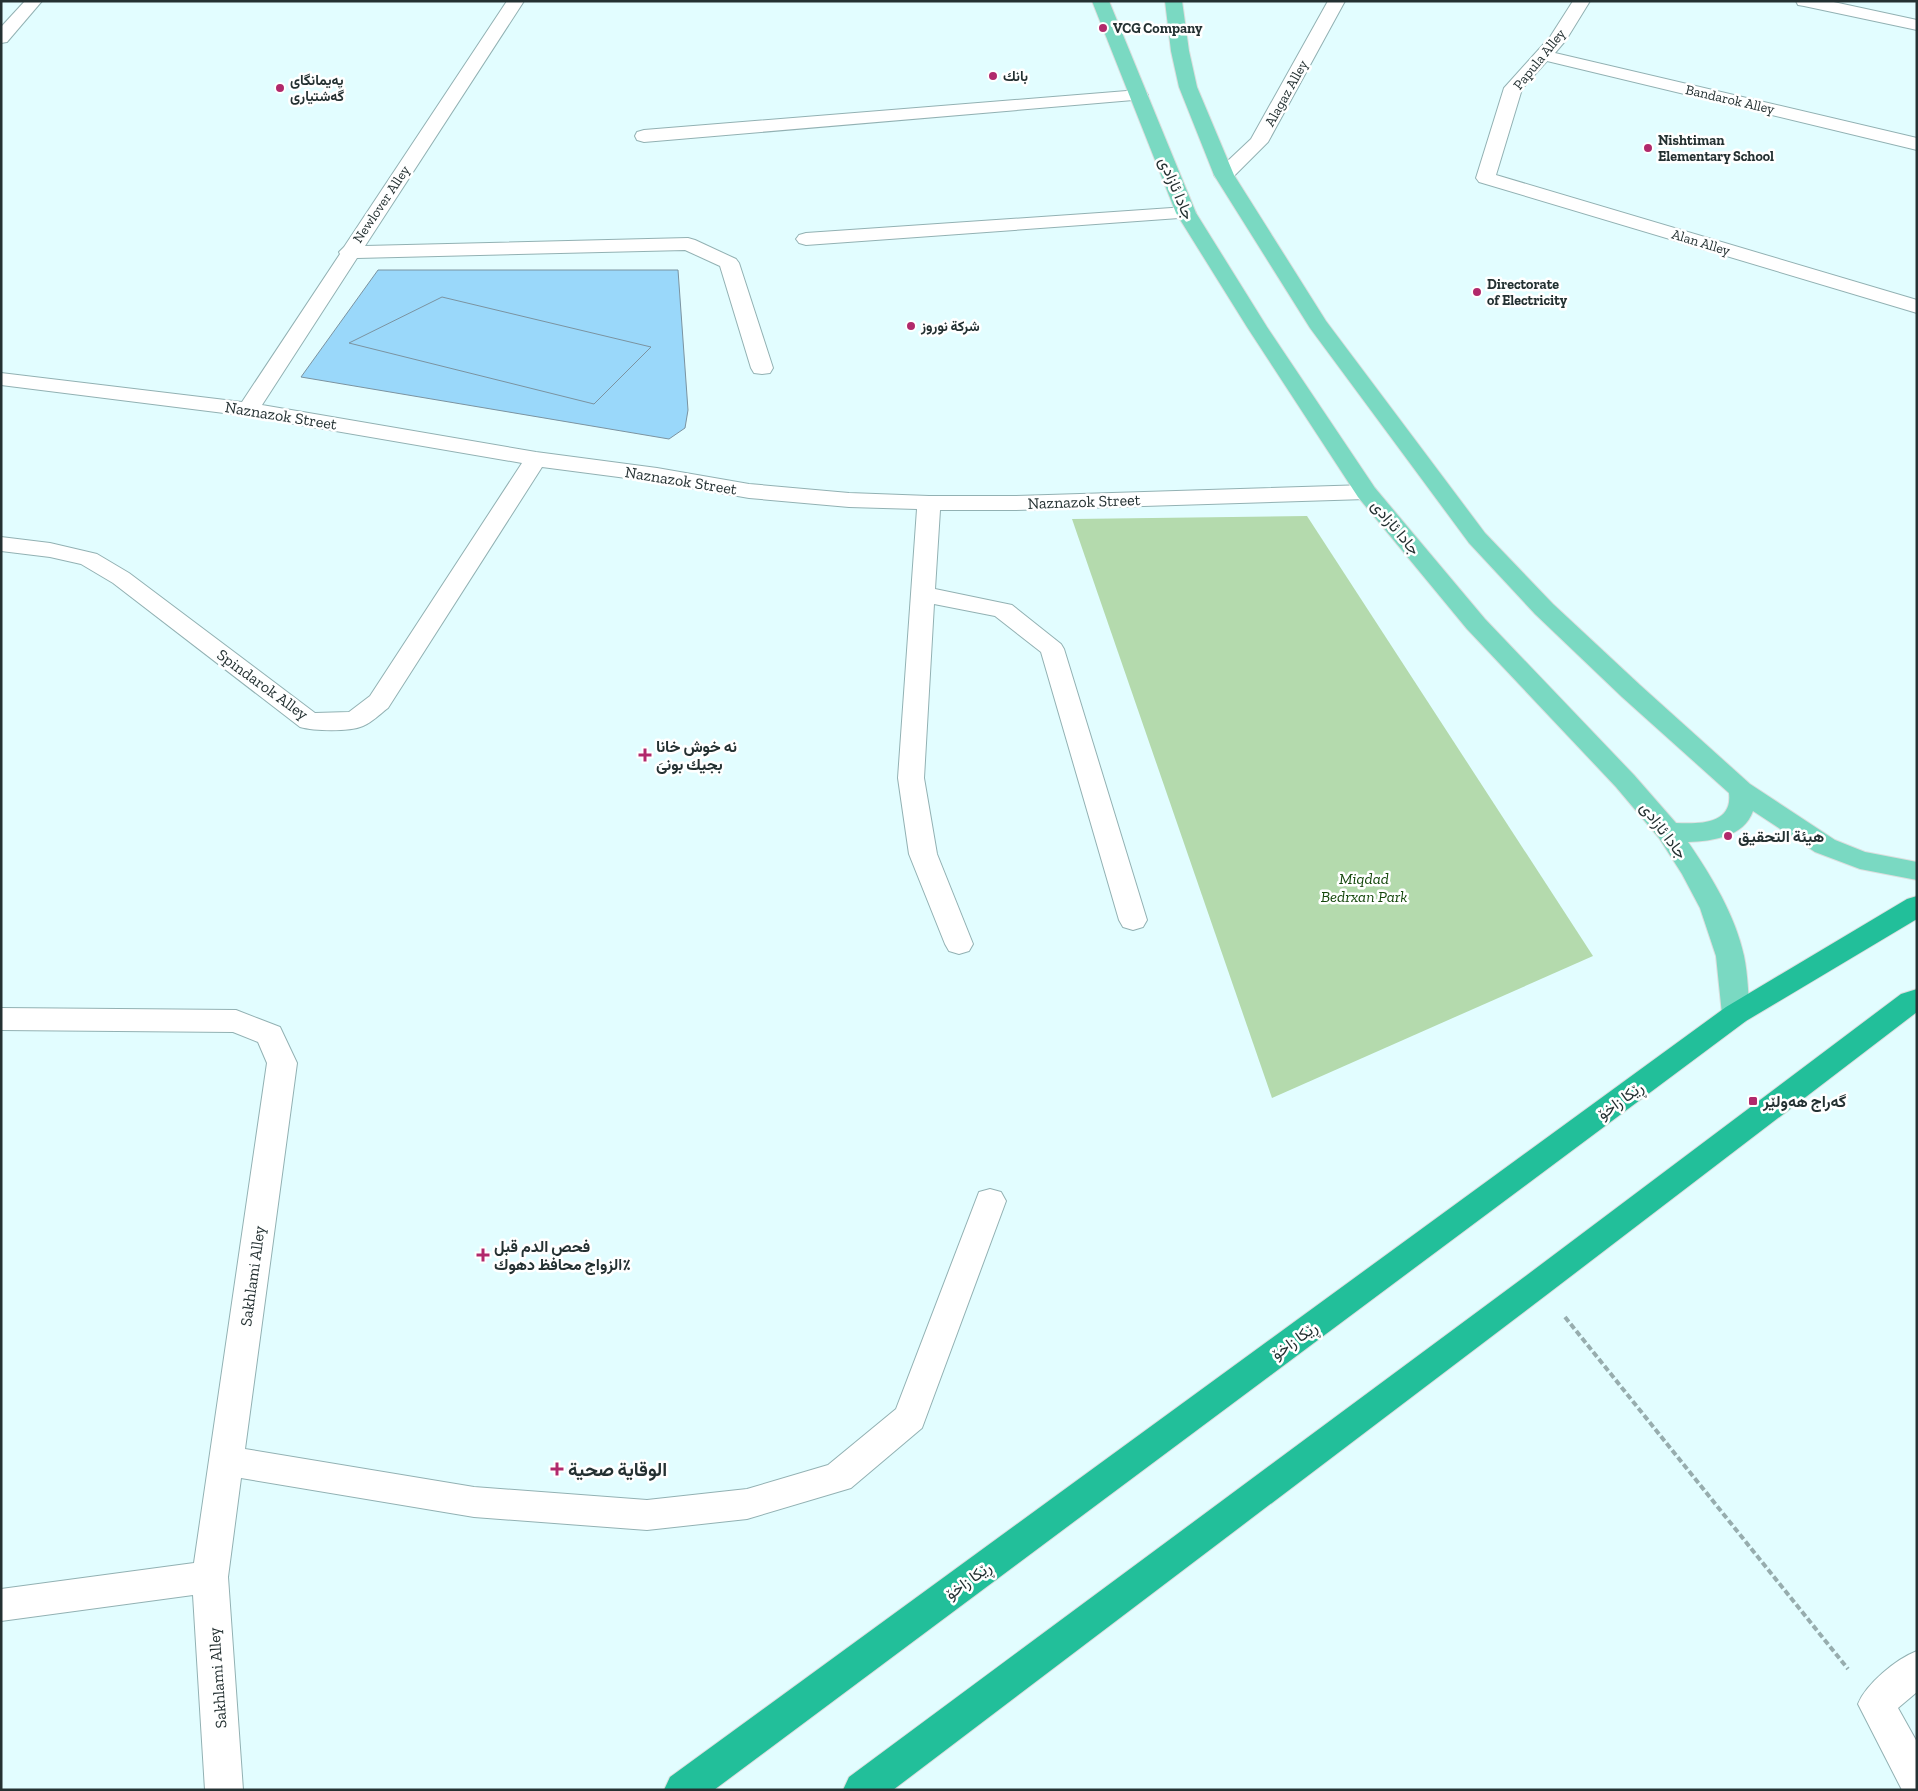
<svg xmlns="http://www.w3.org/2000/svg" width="1918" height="1791" viewBox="0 0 1918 1791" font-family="'Zilla Slab',Vazirmatn,serif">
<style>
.green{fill:#b4daad}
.building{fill:#9ad8fa;stroke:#7b93a0}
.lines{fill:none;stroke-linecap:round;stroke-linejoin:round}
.minor-casing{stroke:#92b1b3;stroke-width:2}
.major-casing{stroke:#dcdede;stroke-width:2}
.highway-casing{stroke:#dcdede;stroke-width:2}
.path{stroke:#97adae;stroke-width:4;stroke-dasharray:6 3;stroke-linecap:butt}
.minor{fill:#fff;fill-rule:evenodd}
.major{fill:#7ad9c2;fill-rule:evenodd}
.highway{fill:#22bf9a;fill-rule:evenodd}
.poi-dot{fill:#b1296b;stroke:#fff;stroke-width:2}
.labels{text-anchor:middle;stroke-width:5;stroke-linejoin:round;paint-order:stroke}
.far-poi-label{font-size:14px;font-weight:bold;fill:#243132;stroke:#fff;text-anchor:start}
.far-street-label{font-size:14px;fill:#243132;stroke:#fff}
.street-label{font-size:16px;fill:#243132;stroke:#fff}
.poi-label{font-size:16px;font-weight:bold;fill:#243132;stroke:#fff;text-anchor:start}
.park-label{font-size:16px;font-style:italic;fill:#14470b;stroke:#fff}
.near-poi-label{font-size:19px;font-weight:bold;fill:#243132;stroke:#fff;text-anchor:start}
</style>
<rect width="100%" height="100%" fill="#e2fdff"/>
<!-- green -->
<path class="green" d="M 1307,516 L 1593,956 L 1272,1098 L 1072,519 Z"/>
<!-- building -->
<g class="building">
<path d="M 378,270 L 678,270 L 688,410 L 685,428 L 669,439 L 301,377 Z"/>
<path d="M 442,297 L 651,347 L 594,404 L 349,343 Z"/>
</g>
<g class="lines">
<!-- minor casing -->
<g class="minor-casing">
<g id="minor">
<path d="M 25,1 L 42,1 L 7,42 L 1,43 L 1,27 Z"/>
<path d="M 507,1 L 524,1 L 365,246 L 688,238 L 695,240 L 736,259 L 739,263 L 773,368 L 770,373 L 762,374 L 754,373 L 751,368 L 720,266 L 685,250 L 357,258 L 262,405 L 536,452 L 657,468 L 749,484 L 849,493 L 929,496 L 1015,496 L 1366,485 L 1374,487 L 1377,492 L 1374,497 L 1366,499 L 1015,510 L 940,510 L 935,589 L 1012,605 L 1061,644 L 1064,649 L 1147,920 L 1143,927 L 1133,930 L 1123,927 L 1119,920 L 1041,652 L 995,616 L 934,604 L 924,778 L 937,854 L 973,944 L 969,951 L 959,954 L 949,951 L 945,944 L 909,854 L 898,778 L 917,509 L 849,507 L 749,498 L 657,482 L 542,467 L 388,708 C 380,714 371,723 363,726 C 349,732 314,731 300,727 L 113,583 L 81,564 L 50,557 L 1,551 L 1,537 L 50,543 L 97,554 L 129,573 L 315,713 L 349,712 L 370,696 L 522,463 L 248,416 L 1,385 L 1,373 L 242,402 L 340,254 L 339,252 L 344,247 Z"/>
<path d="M 1328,1 L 1345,1 L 1268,142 L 1231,179 L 1224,181 L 1217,179 L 1214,175 L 1217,171 L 1251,139 Z"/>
<path d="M 1573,1 L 1590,1 L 1566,40 L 1555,53 L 1917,138 L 1917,150 L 1547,61 L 1522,89 L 1496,175 L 1917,300 L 1917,313 L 1479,182 L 1476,178 L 1504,88 L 1550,37 Z"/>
<path d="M 1796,1 L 1829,1 L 1917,20 L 1917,30 L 1804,6 L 1798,5 Z"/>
<path d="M 1139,90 L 1145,91 L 1148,95 L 1145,99 L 644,142 L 637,140 L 635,136 L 637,132 L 644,130 Z"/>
<path d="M 1186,207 L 1193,209 L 1196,213 L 1193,217 L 806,245 L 799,243 L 796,239 L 799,235 L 806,233 Z"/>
<path d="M 1,1008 L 236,1010 L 280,1027 L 297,1063 L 245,1449 L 474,1487 L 647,1500 L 747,1489 L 828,1465 L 896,1409 L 979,1192 L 990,1189 L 1001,1192 L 1006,1201 L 922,1428 L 851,1488 L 747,1519 L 647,1530 L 474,1517 L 241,1478 L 228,1577 L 243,1790 L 205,1790 L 193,1595 L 1,1621 L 1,1589 L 194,1563 L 267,1063 L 258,1042 L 233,1032 L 1,1030 Z"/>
<path d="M 1917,1651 L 1917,1692 L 1898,1708 L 1917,1742 L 1917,1790 L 1902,1790 L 1858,1704 C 1866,1684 1896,1659 1917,1651 Z"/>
</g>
</g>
<!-- major casing -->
<g class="major-casing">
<path id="major" d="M 1092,1 L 1109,1 L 1196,213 L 1267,327 L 1375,488 L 1485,619 L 1634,775 L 1676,823 C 1698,824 1733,825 1729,793 L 1622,697 L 1535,614 L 1469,543 L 1310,328 L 1214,175 L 1179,87 L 1171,51 L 1165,1 L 1182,1 L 1189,51 L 1197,87 L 1234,175 L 1326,321 L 1485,533 L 1553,604 L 1640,685 L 1750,784 L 1835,840 L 1865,852 L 1917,862 L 1917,880 L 1860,869 L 1815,852 L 1753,811 C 1744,837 1713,841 1688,842 C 1712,877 1735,915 1744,956 C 1748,975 1748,995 1750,1014 L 1746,1021 L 1736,1025 L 1726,1021 L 1722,1014 L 1716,956 L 1700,908 L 1682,874 L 1659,838 L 1616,787 L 1467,629 L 1358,497 L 1247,327 L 1176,213 Z"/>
</g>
<!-- highway casing -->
<g class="highway-casing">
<g id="highway">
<path d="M 1917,896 L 1917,919 L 1746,1021 L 714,1790 L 664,1790 L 670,1777 L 1726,1007 L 1907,899 Z"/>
<path d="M 1917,989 L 1917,1012 L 1549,1293 L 893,1790 L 843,1790 L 849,1777 L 1527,1275 L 1901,994 Z"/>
</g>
</g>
<!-- path -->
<path class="path" d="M 1565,1317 L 1848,1669"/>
<!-- minor -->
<use href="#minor" class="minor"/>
<!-- major -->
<use href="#major" class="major"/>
<!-- highway -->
<use href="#highway" class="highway"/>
</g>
<!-- markers -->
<g class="poi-dot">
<circle cx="1103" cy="28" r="5"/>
<circle cx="993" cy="76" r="5"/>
<circle cx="280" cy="88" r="5"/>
<circle cx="1648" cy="148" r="5"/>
<circle cx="1477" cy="292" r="5"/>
<circle cx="911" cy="326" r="5"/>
<path d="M642.5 747.5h5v5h5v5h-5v5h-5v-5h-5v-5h5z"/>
<circle cx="1728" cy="836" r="5"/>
<rect x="1748" y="1096" width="10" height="10" rx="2.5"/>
<path d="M480.5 1247.5h5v5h5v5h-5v5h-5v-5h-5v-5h5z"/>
<path d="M554.5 1461.5h5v5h5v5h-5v5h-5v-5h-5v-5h5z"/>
</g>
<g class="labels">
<!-- far-poi labels -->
<g class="far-poi-label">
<text x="1113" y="33">VCG Company</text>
<text x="1003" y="81">بانك</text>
<text x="290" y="85">پەیمانگای<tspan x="290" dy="16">گەشتیاری</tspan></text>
<text x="1658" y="145">Nishtiman<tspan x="1658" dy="16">Elementary School</tspan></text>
<text x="1487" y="289">Directorate<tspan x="1487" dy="16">of Electricity</tspan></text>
<text x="921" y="331">شركة نوروز</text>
</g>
<!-- far-street labels -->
<g class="far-street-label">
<text transform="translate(1539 59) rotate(-51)" y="5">Papula Alley</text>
<text transform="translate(1286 93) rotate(-61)" y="5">Alagaz Alley</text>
<text transform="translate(1730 99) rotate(13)" y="5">Bandarok Alley</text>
<text transform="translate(381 204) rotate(-56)" y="5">Newlover Alley</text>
<text transform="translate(1701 242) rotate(17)" y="5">Alan Alley</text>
</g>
<!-- street labels -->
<g class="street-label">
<text transform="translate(1177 188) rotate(67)" y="6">جادا ئازادی</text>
<text transform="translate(281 415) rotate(9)" y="6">Naznazok Street</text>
<text transform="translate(681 480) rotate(9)" y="6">Naznazok Street</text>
<text transform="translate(1084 501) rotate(-2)" y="6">Naznazok Street</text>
<text transform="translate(1396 527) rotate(50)" y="6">جادا ئازادی</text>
<text transform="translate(263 684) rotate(36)" y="6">Spindarok Alley</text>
<text transform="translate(1664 830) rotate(53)" y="6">جادا ئازادی</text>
<text transform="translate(1620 1100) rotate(-36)" y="6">ڕێکا زاخۆ</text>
<text transform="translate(252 1276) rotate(-82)" y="6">Sakhlami Alley</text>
<text transform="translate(1294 1340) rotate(-36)" y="6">ڕێکا زاخۆ</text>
<text transform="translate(968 1580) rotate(-36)" y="6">ڕێکا زاخۆ</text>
<text transform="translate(217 1678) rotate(-94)" y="6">Sakhlami Alley</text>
</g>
<!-- poi labels -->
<g class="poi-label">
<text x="656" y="752">نه خوش خانا<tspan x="656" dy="18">بجيك بونىَ</tspan></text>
<text x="1738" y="842">هيئة التحقيق</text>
<text x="1763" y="1107">گەراج هەولێر</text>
<text x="494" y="1252">فحص الدم قبل<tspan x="494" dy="18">الزواج محافظ دهوك٪</tspan></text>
</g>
<!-- park labels -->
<g class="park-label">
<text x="1364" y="884">Miqdad<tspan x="1364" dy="18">Bedrxan Park</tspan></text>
</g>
<!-- near-poi labels -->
<g class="near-poi-label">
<text x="568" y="1476">الوقایة صحیة</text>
</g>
</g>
<!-- border -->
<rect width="1918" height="1791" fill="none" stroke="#243132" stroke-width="5"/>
</svg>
